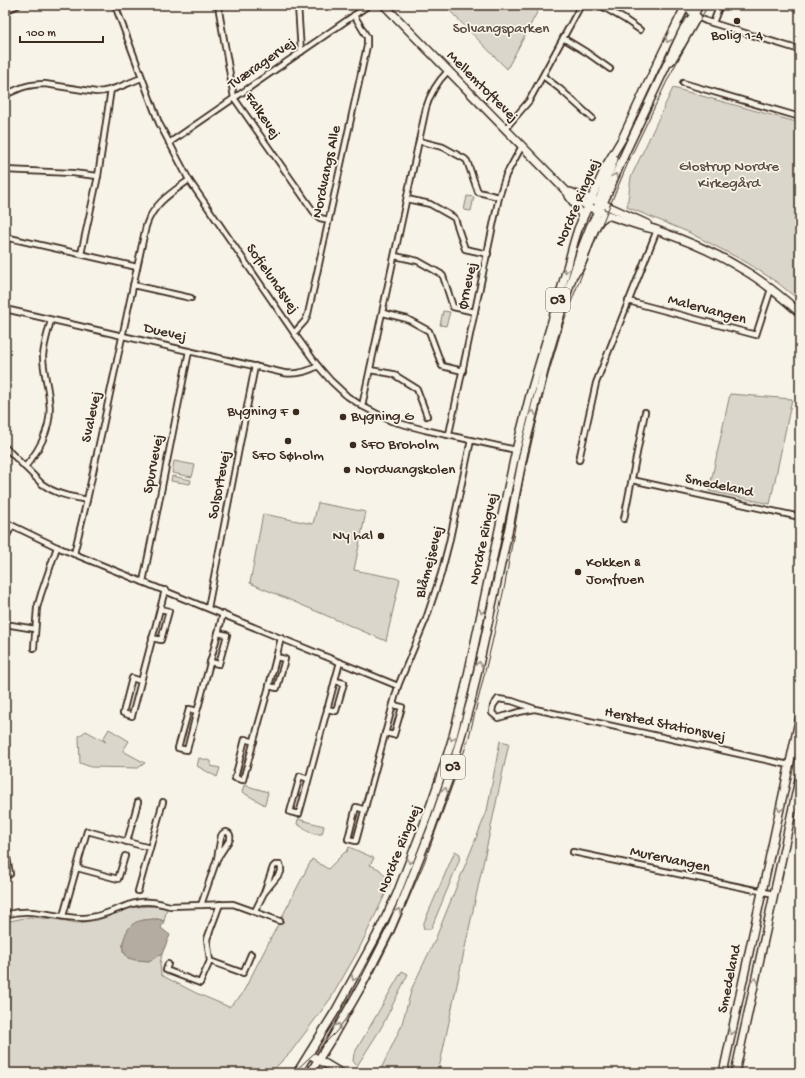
<svg xmlns="http://www.w3.org/2000/svg" width="805" height="1078" font-family="'Gochi Hand',sans-serif">
<rect width="100%" height="100%" fill="#f7f3e8"/>
<filter id="ink" filterUnits="userSpaceOnUse"><feTurbulence type="fractalNoise" baseFrequency=".025" numOctaves="2"/><feDisplacementMap in="SourceGraphic" scale="8" xChannelSelector="R" yChannelSelector="G"/><feConvolveMatrix kernelMatrix="1 2 1 2 8 2 1 2 1" color-interpolation-filters="sRGB"/></filter>
<g filter="url(#ink)">
<g fill="#dbd6cb" stroke="#8b8074">
<polygon points="444,5 541,5 507,69"/>
<polygon points="673,88 800,123 800,301 778,283 746,262 688,232 627,207 631,177"/>
<polygon points="467,196 474,197 471,211 464,210"/>
<polygon points="443,311 450,312 446,326 440,325"/>
<polygon points="730,394 792,399 770,504 709,491"/>
<polygon points="174,461 195,465 192,477 172,473"/>
<polygon points="172,476 191,480 190,484 171,481"/>
<polygon points="318,503 366,512 354,570 400,579 386,641 250,583 263,514 313,524"/>
<polygon points="109,729 129,741 123,751 145,763 138,768 91,767 80,763 79,736 86,731 106,742 103,739"/>
<polygon points="500,741 509,743 438,1073 379,1073 401,1027 412,988 435,940 487,811"/>
<polygon points="199,758 211,761 211,766 220,768 217,777 197,766"/>
<polygon points="244,785 268,792 265,805 242,792"/>
<polygon points="298,819 324,826 322,834 314,834 297,824"/>
<polygon points="349,847 374,858 370,865 379,869 391,882 358,951 331,998 290,1053 270,1073 5,1073 5,922 29,917 54,919 77,923 98,920 134,907 155,906 167,908 164,921 158,919 143,920 123,941 123,951 128,958 149,961 162,954 160,964 161,975 196,993 229,1007 241,996 312,859 328,869 345,852 347,852"/>
<polygon points="455,851 460,854 459,861 431,929 424,929 423,925"/>
<polygon points="402,971 408,974 381,1028 357,1066 353,1061 354,1054"/>
</g>
<path fill="#b4aca0" stroke="#84786c" d="M152 919H158L164 921 161 928 170 935 162 954 149 961 135 960 128 958C126 955 124 952 123 950 122 941 126 929 133 924 138 920 146 920 152 919Z"/>
<g fill="none" stroke-linecap="round" stroke-linejoin="round">
<defs>
<g id="street">
<polyline points="115,5 159,123 189,180 294,333 318,366 331,381 347,396 362,406 391,421 425,430 516,450"/>
<polyline points="218,5 234,98 316,215 320,218 329,220"/>
<polyline points="298,5 301,52"/>
<polyline points="600,5 624,19 640,30"/>
<polyline points="5,11 18,5"/>
<polyline points="695,16 706,21 800,50"/>
<polyline points="713,23 720,5"/>
<polyline points="563,38 586,52 610,69"/>
<polyline points="543,76 560,89 592,118"/>
<polyline points="683,83 800,117"/>
<path d="M5 95C20 88 28 84 45 84L96 92C112 92 127 83 142 78"/>
<polyline points="505,129 529,101 581,5"/>
<polyline points="419,141 443,147 465,159 467,161 478,192 499,197"/>
<polyline points="169,143 369,5"/>
<polyline points="5,170 72,173 98,176"/>
<polyline points="407,199 430,204 453,217 455,219 465,249 488,254"/>
<polyline points="5,237 137,267"/>
<polyline points="81,254 98,176 111,89"/>
<polyline points="395,256 418,261 441,274 443,276 453,307 475,312"/>
<polyline points="133,285 191,298"/>
<polyline points="628,301 756,335 771,289"/>
<path d="M5 309 284 373C297 375 307 372 318 366"/>
<polyline points="383,313 407,319 429,331 442,366 463,371"/>
<polyline points="294,333 305,321 308,314 367,46 367,37 354,15"/>
<polyline points="370,370 393,374 417,389 427,416"/>
<path d="M362 406 426 108C430 94 438 81 448 71"/>
<polyline points="449,434 499,197 506,175 522,146"/>
<path d="M5 447 42 484C57 495 69 496 87 500"/>
<polyline points="579,460 596,383 657,230"/>
<path d="M25 467C41 448 53 424 49 399 48 385 43 371 43 356 44 344 48 332 51 320"/>
<polyline points="632,480 800,517"/>
<polyline points="624,519 645,412"/>
<polyline points="5,522 57,547 398,686"/>
<polyline points="5,539 12,526"/>
<path d="M74 554 87 500 146 226C153 204 171 193 189 180"/>
<polyline points="143,582 189,351"/>
<polyline points="208,608 255,366"/>
<polyline points="5,624 35,629"/>
<polyline points="152,638 161,640 169,611 160,609"/>
<polyline points="34,648 37,608 41,594 57,547"/>
<polyline points="210,662 219,664 227,635 218,633"/>
<polyline points="141,681 132,678 123,713 132,716 165,590"/>
<polyline points="269,686 277,688 285,659 276,657"/>
<polyline points="327,709 336,711 344,683 335,681"/>
<polyline points="535,709 519,712 498,718 492,713 493,706 498,699 512,701 535,709 789,765"/>
<path d="M197 711 189 709 178 748 187 750 197 711 198 708 218 633C220 627 221 620 223 614"/>
<polyline points="385,733 394,735 402,707 393,705"/>
<polyline points="254,742 245,739 235,778 243,780 268,690 281,638"/>
<path d="M308 779 300 776 290 812 299 814C313 764 326 713 340 662"/>
<polyline points="365,810 356,807 348,839 356,841 398,686 426,619 441,574 449,543 471,440"/>
<polyline points="127,842 138,802"/>
<polyline points="5,847 10,874 5,875"/>
<polyline points="573,852 774,894"/>
<polyline points="77,868 118,879 125,856"/>
<polyline points="138,891 163,802"/>
<path d="M201 905 217 859 230 839C232 832 224 829 221 836L217 859"/>
<polyline points="255,911 264,893 281,872 281,867 280,865 275,865 273,867 264,893"/>
<path d="M5 915C35 906 56 919 84 918 105 917 118 907 136 903 148 900 159 903 170 906L233 904 280 921"/>
<polyline points="63,916 87,831 150,848"/>
<polyline points="210,961 243,973 251,954"/>
<polyline points="168,964 166,970 200,983 210,961 207,939 220,904"/>
</g>
<g id="secondary">
<path d="M384 5 567 192C588 210 615 218 641 226 647 228 653 228 659 231 688 241 716 253 742 269 763 281 782 297 800 313"/>
<polyline points="692,5 690,9 694,15"/>
<polyline points="671,61 681,45 697,17"/>
<polyline points="570,192 575,194 592,199 647,224"/>
<polyline points="569,196 581,213 582,220"/>
<path d="M574 274C586 265 589 234 599 222 601 219 603 218 606 216H611"/>
<polyline points="309,1054 341,1073"/>
<polyline points="723,1073 800,716"/>
<polyline points="735,1073 800,775"/>
</g>
<g id="primary">
<polyline points="599,208 598,204 600,198 614,159"/>
<polyline points="297,1073 336,1010 376,937 396,896 424,824 439,781 452,740 465,689 516,450 530,395 558,301 574,242 578,229 607,164 622,139 657,64 686,5"/>
<polyline points="310,1073 332,1038 362,985 390,930 404,897 431,829 451,772 472,697 510,523 524,451 546,363 560,316 581,250 590,227 607,195 626,151 684,28 694,15 699,5"/>
</g>
</defs>
<use href="#street" stroke="#3b2a1e" stroke-width="8"/>
<use href="#secondary" stroke="#3b2a1e" stroke-width="10"/>
<use href="#primary" stroke="#3b2a1e" stroke-width="10"/>
<use href="#street" stroke="#f7f3e8" stroke-width="4.5"/>
<use href="#secondary" stroke="#f7f3e8" stroke-width="7"/>
<use href="#primary" stroke="#f7f3e8" stroke-width="7"/>
<polyline stroke="#3b2a1e" stroke-width="1" points="293,1073 324,1044 336,1032 355,1006 374,973 393,935 424,863 461,761 469,737 492,643 505,584 524,474 533,436 548,375 564,321 575,292 601,226 631,156 669,77 708,5"/>
</g>
<defs><path id="oneway-chevron" d="M-2-3.5L2.5 0L-2 3.5" fill="none" stroke-width="1.6" stroke-linecap="round" stroke-linejoin="round"/></defs>
<g stroke="#998e83">
<use href="#oneway-chevron" transform="translate(668 40) rotate(116)"/>
<use href="#oneway-chevron" transform="translate(615 176) rotate(-66)"/>
<use href="#oneway-chevron" transform="translate(566 270) rotate(105)"/>
<use href="#oneway-chevron" transform="translate(533 413) rotate(-77)"/>
<use href="#oneway-chevron" transform="translate(482 611) rotate(102)"/>
<use href="#oneway-chevron" transform="translate(479 664) rotate(-78)"/>
<use href="#oneway-chevron" transform="translate(452 738) rotate(105)"/>
<use href="#oneway-chevron" transform="translate(445 790) rotate(-71)"/>
<use href="#oneway-chevron" transform="translate(780 809) rotate(102)"/>
<use href="#oneway-chevron" transform="translate(410 861) rotate(112)"/>
<use href="#oneway-chevron" transform="translate(398 911) rotate(-67)"/>
<use href="#oneway-chevron" transform="translate(354 978) rotate(118)"/>
<use href="#oneway-chevron" transform="translate(755 980) rotate(-78)"/>
<use href="#oneway-chevron" transform="translate(338 1026) rotate(-61)"/>
<use href="#oneway-chevron" transform="translate(732 1032) rotate(102)"/>
</g>
</g>
<g fill="#3b2a1e" stroke="#f7f3e8" stroke-width="1.5">
<circle cx="737" cy="21" r="4"/>
<circle cx="296" cy="412" r="4"/>
<circle cx="343" cy="417" r="4"/>
<circle cx="288" cy="441" r="4"/>
<circle cx="353" cy="445" r="4"/>
<circle cx="347" cy="470" r="4"/>
<circle cx="381" cy="536" r="4"/>
<circle cx="578" cy="572" r="4"/>
</g>
<g text-anchor="middle" dominant-baseline="central" stroke-width="3.5" stroke-linejoin="round" paint-order="stroke">
<g fill="#f7f3e8" stroke="#73665b" stroke-width="1">
<rect x="546" y="288" width="24" height="24" rx="3"/>
<rect x="441" y="755" width="24" height="24" rx="3"/>
</g>
<g font-size="14" font-weight="bold" fill="#3b2a1e">
<text x="558" y="300">O3</text>
<text x="453" y="767">O3</text>
</g>
<g font-size="15" fill="#5b4c41" stroke="#f7f3e8">
<text x="501" y="29">Solvangsparken</text>
<text x="729" y="167">Glostrup Nordre<tspan x="729" dy="17">Kirkegård</tspan></text>
</g>
<g font-size="15" fill="#3b2a1e" stroke="#f7f3e8" text-anchor="start">
<text x="737" y="36" text-anchor="middle">Bolig 1-4</text>
<text x="288" y="412" text-anchor="end">Bygning F</text>
<text x="351" y="417">Bygning G</text>
<text x="361" y="445">SFO Broholm</text>
<text x="288" y="456" text-anchor="middle">SFO Søholm</text>
<text x="355" y="470">Nordvangskolen</text>
<text x="373" y="536" text-anchor="end">Ny hal</text>
<text x="586" y="563">Kokken &amp;<tspan x="586" dy="17">Jomfruen</tspan></text>
</g>
<g font-size="15" fill="#3b2a1e" stroke="#f7f3e8">
<text transform="translate(262 64) rotate(-35)">Tværagervej</text>
<text transform="translate(482 87) rotate(45)">Mellemtoftevej</text>
<text transform="translate(262 116) rotate(56)">Falkevej</text>
<text transform="translate(327 172) rotate(-78)">Nordvangs Alle</text>
<text transform="translate(578 203) rotate(-67)">Nordre Ringvej</text>
<text transform="translate(272 279) rotate(55)">Sofielundsvej</text>
<text transform="translate(468 286) rotate(-78)">Ørnevej</text>
<text transform="translate(707 310) rotate(15)">Malervangen</text>
<text transform="translate(165 333) rotate(13)">Duevej</text>
<text transform="translate(92 417) rotate(-78)">Svalevej</text>
<text transform="translate(154 464) rotate(-79)">Spurvevej</text>
<text transform="translate(220 485) rotate(-79)">Solsortevej</text>
<text transform="translate(719 486) rotate(12)">Smedeland</text>
<text transform="translate(484 539) rotate(-78)">Nordre Ringvej</text>
<text transform="translate(430 562) rotate(-75)">Blåmejsevej</text>
<text transform="translate(665 725) rotate(12)">Hersted Stationsvej</text>
<text transform="translate(400 849) rotate(-68)">Nordre Ringvej</text>
<text transform="translate(670 860) rotate(12)">Murervangen</text>
<text transform="translate(730 979) rotate(-78)">Smedeland</text>
</g>
</g>
<rect width="805" height="1078" fill="none" stroke="#f7f3e8" stroke-width="20"/>
<rect x="10" y="10" width="785" height="1058" fill="none" stroke="#3b2a1e" stroke-width="1.5" filter="url(#ink)"/>
<path d="M20 36v6h83v-6" fill="none" stroke="#3b2a1e" stroke-width="2"/>
<text x="26" y="36" font-size="12" fill="#3b2a1e" stroke="#f7f3e8" stroke-width="3" paint-order="stroke">100 m</text>
</svg>
